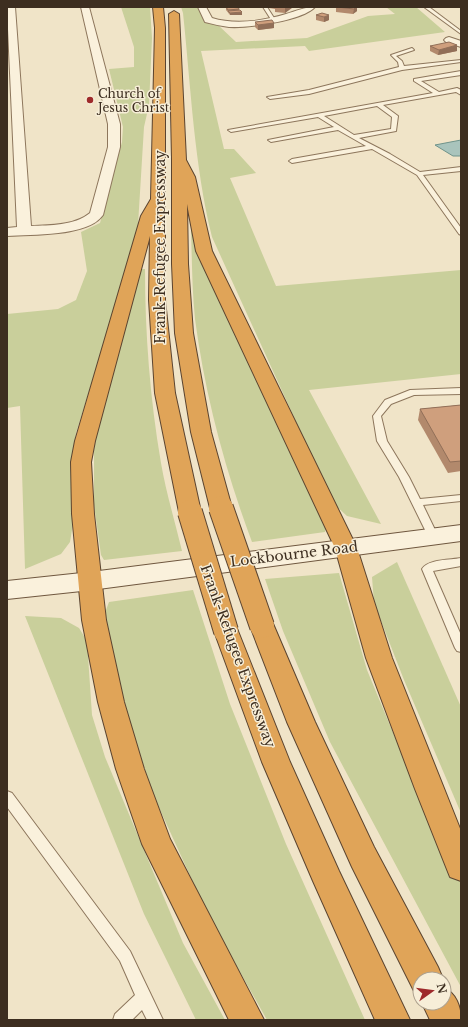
<svg xmlns="http://www.w3.org/2000/svg" width="468" height="1027" font-family="'Libre Baskerville',serif">
<rect width="100%" height="100%" fill="#f0e4c8"/>
<g fill="#c9cf9b">
<polygon points="121,7 150,7 152,38 149,105 144,127 138,225 98,362 76,433 71,468 74,518 70,542 61,554 25,569 20,406 7,408 7,314 58,309 76,300 87,271 81,232 100,223 122,142 123,127 109,69 134,67 134,47"/>
<path d="M181 7H199L236 42 307 38 368 16 395 14 386 7H416L445 32 309 51 305 46 201 51 224 149H234L256 173 230 178 276 286 461 270V374L309 390 381 524 347 516 333 503 212 237C194 164 191 88 183 13Z"/>
<path d="M194 229 327 523 325 532 252 542C225 470 205 395 195 319 192 290 192 260 191 231Z"/>
<path d="M140 269H145C145 334 150 398 161 463 166 492 175 522 182 551L104 560 101 555 94 505V450L101 411Z"/>
<polygon points="397,562 461,707 461,813 404,680 374,603 372,577"/>
<polygon points="339,573 367,670 411,776 461,884 461,987 330,742 283,631 265,579"/>
<polygon points="193,590 230,704 286,844 365,1020 267,1020 208,915 156,801 130,728 110,641 103,618 109,602"/>
<polygon points="25,616 61,618 79,628 87,641 92,715 105,757 183,943 225,1020 196,1020 144,914"/>
</g>
<polygon fill="#a9c4bc" stroke="#6f938a" points="461,140 461,156 453,156 435,145"/>
<g fill="none" stroke-linecap="round" stroke-linejoin="round">
<defs>
<g id="lane">
<polygon points="263,7 267,7 276,21 272,21"/>
<polygon points="424,7 429,7 461,31 461,34"/>
<polygon points="412,48 414,50 396,56 402,61 404,66 461,60 461,62 402,70 309,94 270,99 267,97 309,90 399,67 398,62 391,55"/>
<path d="M461 71V75L421 81 439 92 457 88 461 90V95L456 92 383 105 398 116 396 131 359 138 390 154 420 172 461 167V171L423 175 461 228V235L459 234 417 175 372 149 292 163 289 161 292 159 366 146 338 130 271 142 268 140 334 127 318 117 231 132 228 130 433 93 414 81V79ZM377 106 392 117 391 129 354 135 324 116Z"/>
<polygon points="461,388 461,394 414,395 391,404 381,416 387,441 409,477 420,499 461,495 461,501 423,505 438,536 437,538 429,538 428,536 399,477 377,441 373,416 385,400 410,390"/>
<path d="M461 558V566L433 571 461 635V652L457 651 455 648 422 569C428 559 450 560 461 558Z"/>
<polygon points="7,791 12,793 130,951 163,1020 147,1020 142,1010 132,1020 113,1020 115,1014 135,995 120,961 7,807"/>
</g>
<g id="street">
<path d="M7 7H15L31 226C50 225 74 226 90 213L108 147V124L81 7H89L120 124V147L103 215C88 237 31 234 7 236V228L17 227Z"/>
<path d="M198 7H206L212 18C235 25 263 21 286 14 296 11 304 7 315 7 302 21 248 28 229 27 221 26 213 24 205 22Z"/>
<polygon points="449,37 461,41 461,47 446,42 444,40 446,38"/>
</g>
<polygon id="secondary" points="461,525 461,541 91,590 7,599 7,581 91,572"/>
<g id="highway">
<polygon points="153,7 163,7 165,28 165,300 175,393 201,512 198,517 190,519 182,517 179,512 155,393 149,300 150,236 95,441 91,462 94,514 106,620 124,702 144,769 170,839 264,1020 229,1020 142,844 116,769 98,702 82,620 72,514 71,462 75,441 141,216 151,199 155,28"/>
<polygon points="174,11 179,14 186,160 195,177 212,251 357,548 392,658 461,831 461,881 450,877 446,867 415,789 366,658 335,548 196,251 187,204 188,264 193,333 211,432 232,508 229,513 221,515 213,513 210,508 191,432 175,333 172,264 172,160 169,14"/>
<polygon points="262,617 271,619 274,626 315,722 374,847 438,967 443,979 420,979 420,993 414,991 352,867 287,722 250,626 253,619"/>
<polygon points="226,622 235,624 238,631 290,762 339,871 410,1020 375,1020 313,881 262,762 214,631 217,624"/>
<path d="M444 988C456 993 461 1007 461 1020H430L422 1003H444Z"/>
</g>
</defs>
<use href="#lane" stroke="#8d765c" stroke-width="2"/>
<use href="#street" stroke="#8d765c" stroke-width="2"/>
<use href="#secondary" stroke="#6f573f" stroke-width="2"/>
<use href="#highway" stroke="#5b4430" stroke-width="2"/>
<use href="#lane" fill="#faf1dc" fill-rule="evenodd"/>
<use href="#street" fill="#faf1dc" fill-rule="evenodd"/>
<use href="#secondary" fill="#faf1dc" fill-rule="evenodd"/>
<use href="#highway" fill="#e0a458" fill-rule="evenodd"/>
<defs>
<g id="highway-bridge">
<polyline points="221,508 262,626"/>
<polyline points="190,512 226,631"/>
</g>
</defs>
<use href="#highway-bridge" stroke="#5b4430" stroke-width="26" stroke-linecap="butt"/>
<use href="#highway-bridge" stroke="#e0a458" stroke-width="24"/>
</g>
<g fill="#b2896c">
<polygon points="226,7 239,9 242,15 230,15 226,10"/>
<polygon points="269,7 292,7 285,13 275,12 275,9 269,8"/>
<polygon points="336,7 357,7 357,11 353,14 336,12"/>
<polygon points="322,13 329,20 324,22 316,20 316,15"/>
<polygon points="255,22 274,23 274,28 258,30 255,27"/>
<polygon points="457,45 457,51 438,55 430,51 430,46"/>
<polygon points="461,405 461,471 448,473 418,420 420,409"/>
</g>
<g fill="#916f58">
<polygon points="286,7 292,7 292,8 285,13 285,8"/>
<polygon points="356,7 357,7 357,11 353,14 354,9"/>
<polygon points="242,12 242,15 230,15 230,13"/>
<polygon points="329,15 329,20 324,22 324,17"/>
<polygon points="274,23 274,28 258,30 258,25"/>
<polygon points="457,45 457,51 438,55 439,50"/>
</g>
<g fill="#cf9f7d" stroke="#916f58">
<polygon points="226,7 238,7 239,9 228,10"/>
<polygon points="337,7 356,7 354,9"/>
<polygon points="240,10 242,12 230,13 228,11"/>
<polygon points="322,13 329,15 324,17 316,15"/>
<polygon points="272,20 274,23 258,25 255,22"/>
<polygon points="449,42 457,45 439,50 430,46"/>
<polygon points="461,405 461,461 450,462 420,409"/>
</g>
<circle fill="#9e2a2b" stroke="#f7eed8" stroke-width="1.5" cx="90" cy="100" r="4"/>
<g text-anchor="middle" dominant-baseline="central" stroke-width="3" stroke-linejoin="round" paint-order="stroke">
<g font-size="12" fill="#3d2e20" stroke="#f7eed8" text-anchor="start">
<text x="98" y="93">Church of<tspan x="98" dy="14">Jesus Christ</tspan></text>
</g>
<g font-size="14" fill="#3d2e20" stroke="#f7eed8">
<text transform="translate(160 247) rotate(-90)">Frank-Refugee Expressway</text>
<text transform="translate(294 554) rotate(-7)">Lockbourne Road</text>
<text transform="translate(238 656) rotate(70)">Frank-Refugee Expressway</text>
</g>
</g>
<rect width="468" height="1027" fill="none" stroke="#3d2e20" stroke-width="16"/>
<g transform="translate(432 991) rotate(76)"><circle r="19" fill="#f7eed8" stroke="#ada18e"/>
<path d="M0-3L7 15L0 10L-7 15Z" fill="#9e2a2b"/>
<text y="-6" font-size="11" font-weight="bold" text-anchor="middle" fill="#3d2e20">N</text>
</g>
</svg>
